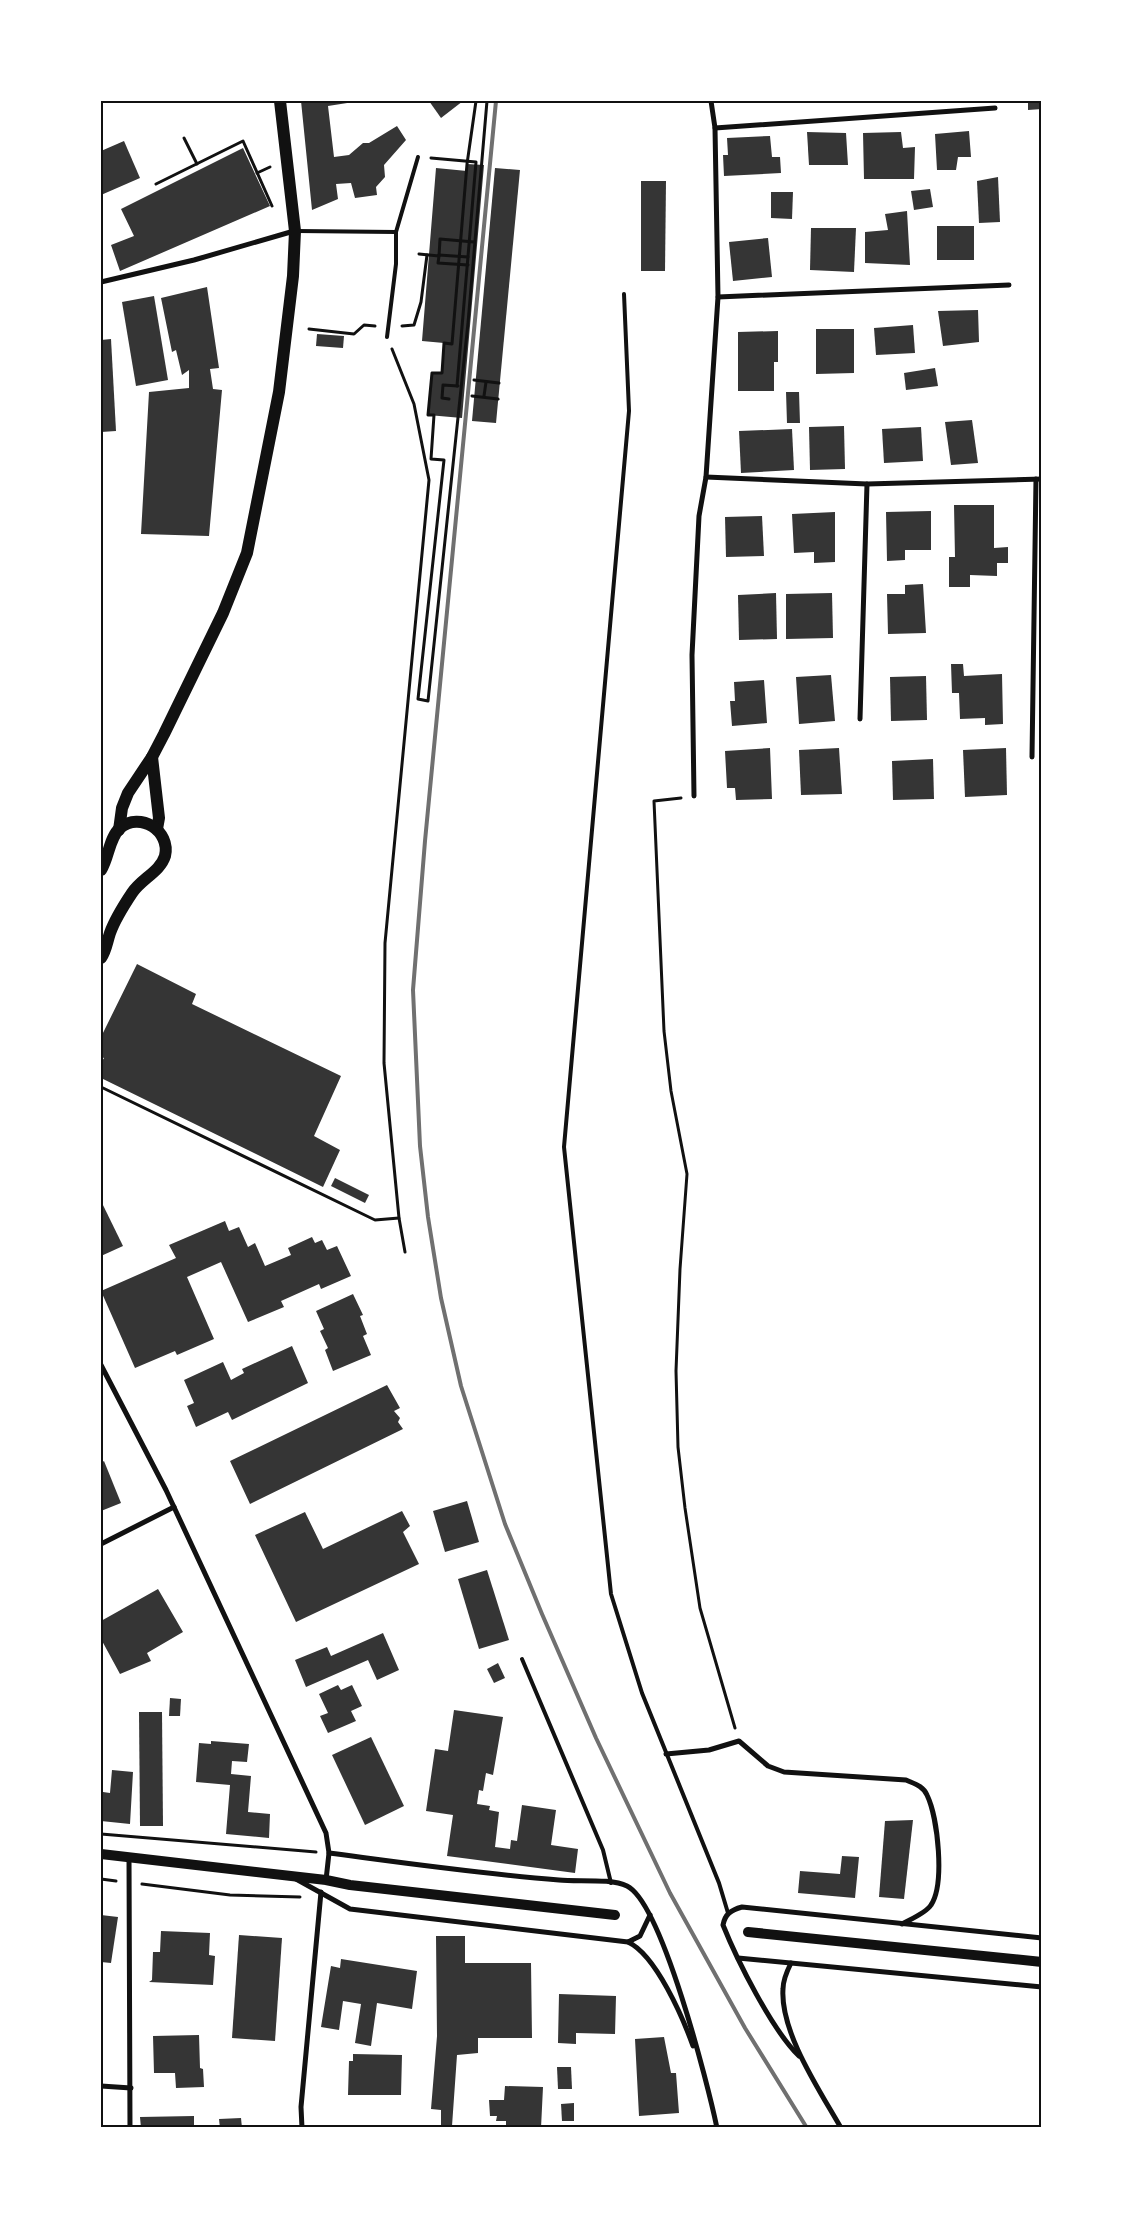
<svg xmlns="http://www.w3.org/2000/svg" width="1143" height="2229" font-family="Montserrat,sans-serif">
<rect width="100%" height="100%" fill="#fff"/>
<g fill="#353535">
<polygon points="301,101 360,101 328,106 334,157 349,155 363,143 369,143 397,126 406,140 384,165 385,177 376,187 377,195 355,198 351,183 336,184 338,199 312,210"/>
<polygon points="429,101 463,101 441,118"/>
<polygon points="1028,101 1042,101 1042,109 1028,110"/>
<polygon points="969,131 971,157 958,157 956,170 937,170 935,134"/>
<polygon points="807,132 846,133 848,165 809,165"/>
<polygon points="901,132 903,148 915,147 914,179 864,179 863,133"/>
<polygon points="770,136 772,157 780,157 781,173 724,176 723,155 728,155 727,138"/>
<polygon points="124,141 140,178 101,195 101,151"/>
<polygon points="243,148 270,206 120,271 111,245 134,236 121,209"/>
<polygon points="467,164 484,165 462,418 428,415 432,373 442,373 444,343 422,341 436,168 467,171"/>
<polygon points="495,168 520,170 496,423 472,421"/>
<polygon points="998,177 1000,222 979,223 977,181"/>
<polygon points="641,181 666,181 665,271 641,271"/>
<polygon points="930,189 933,207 914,210 911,191"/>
<polygon points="771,192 793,192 792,219 771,218"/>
<polygon points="907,211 910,265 865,263 865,232 888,230 885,214"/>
<rect x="937" y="226" width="37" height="34"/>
<polygon points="811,228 856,228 854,272 810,270"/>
<polygon points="768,238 772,277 733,281 729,242"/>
<polygon points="207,287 219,368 210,369 213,389 222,390 209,536 141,534 149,392 189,388 189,370 182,375 176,350 172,352 161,298"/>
<polygon points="154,296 168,380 136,386 122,302"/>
<polygon points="978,310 979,342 943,346 938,311"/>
<polygon points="913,325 915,353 876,355 874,328"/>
<polygon points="816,329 854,329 854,373 816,374"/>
<polygon points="778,331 778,362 774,362 774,391 738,391 738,332"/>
<polygon points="317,334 344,336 343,348 316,346"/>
<polygon points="111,339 116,431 101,432 101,340"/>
<polygon points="935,368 938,386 906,390 904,373"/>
<polygon points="786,392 799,392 800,423 787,423"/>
<polygon points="972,420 978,463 951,465 945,422"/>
<polygon points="844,426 845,469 810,470 809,427"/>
<polygon points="921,427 923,461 884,463 882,429"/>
<polygon points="792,429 794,470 741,473 739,431"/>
<polygon points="954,505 994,505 994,548 1008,547 1008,563 997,563 997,576 970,575 970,587 949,587 949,557 955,557"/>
<polygon points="931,511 931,550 905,550 905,560 887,561 886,512"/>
<polygon points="835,512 835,562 814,563 814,552 794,553 792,514"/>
<polygon points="762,516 764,556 726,557 725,517"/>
<polygon points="923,584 926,633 888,634 887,594 905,594 905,585"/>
<polygon points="776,593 777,639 739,640 738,595"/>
<polygon points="832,593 833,638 786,639 786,594"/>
<polygon points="951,664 963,664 964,676 1002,674 1003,724 985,725 985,718 960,719 959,693 952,693"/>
<polygon points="831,675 835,721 799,724 796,677"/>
<polygon points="926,676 927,720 891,721 890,677"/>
<polygon points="764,680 767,723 732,726 730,701 735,701 734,682"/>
<polygon points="770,748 772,799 736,800 735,788 727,788 725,751"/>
<polygon points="839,748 842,794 801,795 799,750"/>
<polygon points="1006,748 1007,795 965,797 963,750"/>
<polygon points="933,759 934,799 893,800 892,761"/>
<polygon points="137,964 196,994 192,1004 341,1076 314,1136 340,1150 323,1187 101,1078 101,1063 104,1058 101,1057 101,1037"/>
<polygon points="335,1178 369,1195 365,1203 331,1186"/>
<polygon points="101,1201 123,1246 101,1256"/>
<polygon points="225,1221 229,1231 239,1227 248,1247 255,1243 265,1266 291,1255 288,1248 312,1237 315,1243 322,1240 327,1250 337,1246 351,1276 321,1289 319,1284 281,1301 284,1307 248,1322 221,1262 187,1277 214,1339 177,1355 175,1351 135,1368 101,1291 176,1258 169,1245"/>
<polygon points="353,1294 363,1315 360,1316 367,1334 363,1336 371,1355 333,1371 325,1350 328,1348 320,1331 324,1329 316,1311"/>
<polygon points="292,1346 308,1383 232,1420 228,1412 196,1427 187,1406 194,1403 184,1380 223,1362 231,1380 244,1373 242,1369"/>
<polygon points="387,1385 400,1408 394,1411 400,1418 398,1422 403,1429 250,1504 230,1461"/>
<polygon points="104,1461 121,1503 101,1511 101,1463"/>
<polygon points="467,1501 479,1542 445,1552 433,1511"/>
<polygon points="402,1511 410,1526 403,1532 419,1564 296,1622 255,1535 305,1512 323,1549"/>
<polygon points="487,1570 509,1640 479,1649 458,1579"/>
<polygon points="158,1589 183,1632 147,1653 151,1661 120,1674 101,1639 101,1621"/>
<polygon points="383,1633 399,1670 377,1680 368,1660 306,1687 295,1660 327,1647 331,1656"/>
<polygon points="498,1663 505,1678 494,1683 487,1669"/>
<polygon points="338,1685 341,1690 352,1685 362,1706 351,1711 356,1721 328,1733 320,1716 328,1713 319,1694"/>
<polygon points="170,1698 181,1699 180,1716 169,1716"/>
<polygon points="454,1710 503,1717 493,1775 486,1773 483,1791 479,1790 477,1804 490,1806 489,1810 499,1812 495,1847 510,1849 511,1840 517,1841 522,1805 556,1810 551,1845 578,1849 575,1873 447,1856 453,1815 426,1811 435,1749 448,1751"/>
<polygon points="139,1712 162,1712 163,1826 140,1826"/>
<polygon points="371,1737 404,1806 365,1825 332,1755"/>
<polygon points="211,1741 249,1744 247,1762 232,1761 231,1774 251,1776 248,1812 270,1814 269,1838 226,1834 230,1785 196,1782 199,1743 211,1744"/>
<polygon points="112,1770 133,1772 130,1824 101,1821 103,1792 110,1793"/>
<polygon points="913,1820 904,1899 879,1897 885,1821"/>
<polygon points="842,1856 859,1857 855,1898 798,1893 800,1871 840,1874"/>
<polygon points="101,1915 118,1917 111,1963 101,1962"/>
<polygon points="161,1931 210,1933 209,1955 215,1956 213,1985 149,1982 152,1980 153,1952 160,1952"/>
<polygon points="239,1935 282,1938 275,2041 232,2038"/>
<polygon points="436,1936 465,1936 465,1963 531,1963 532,2038 478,2038 478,2053 457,2055 452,2126 441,2126 441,2110 431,2109 437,2036"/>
<polygon points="341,1959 417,1971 412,2009 377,2003 371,2046 355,2043 361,2004 343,2001 339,2030 321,2027 331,1966 340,1968"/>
<polygon points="559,1994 616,1996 615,2034 576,2033 576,2044 558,2043"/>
<polygon points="199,2035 200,2068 203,2069 204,2087 176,2088 175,2073 154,2073 153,2036"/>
<polygon points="664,2037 671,2073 676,2073 679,2113 639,2116 635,2039"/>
<polygon points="353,2054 402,2055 401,2095 348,2095 349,2061 353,2061"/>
<polygon points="557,2067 571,2067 572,2089 558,2089"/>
<polygon points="505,2086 543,2087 541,2128 506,2128 506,2121 496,2121 497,2116 490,2116 489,2100 504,2100"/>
<polygon points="574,2103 574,2121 562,2121 561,2104"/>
<polygon points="194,2116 194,2128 141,2128 140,2117"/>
<polygon points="241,2118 242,2128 220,2128 219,2119"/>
</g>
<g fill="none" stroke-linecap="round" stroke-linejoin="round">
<g stroke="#111" stroke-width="3">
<polyline points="476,101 467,164 452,344 444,343 442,373 432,373 428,415 434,415 431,459 444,460 418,699 428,701 468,323 487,101"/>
<polyline points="184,138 197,164"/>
<polyline points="431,158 476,162 457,386"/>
<polyline points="257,173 270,167"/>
<polyline points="156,184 243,141 272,206"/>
<polyline points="419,254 439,256 440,239 474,242"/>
<polyline points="439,255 468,257"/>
<polyline points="439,256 438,263 468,265"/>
<polyline points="402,326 414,325 421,302 427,255"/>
<polyline points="309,329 354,334 364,325 375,326"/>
<polyline points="392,349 414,404 429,480 385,943 384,1063 399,1218 405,1252"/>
<polyline points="474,380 499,383"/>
<polyline points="472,396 498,399"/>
<polyline points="484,396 486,382"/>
<polyline points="449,399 442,398 443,385 458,386"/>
<polyline points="681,798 654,801 664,1031 671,1091 687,1174 680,1269 676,1371 678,1447 685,1508 700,1608 735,1728"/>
<polyline points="101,1087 375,1220 399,1218"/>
<polyline points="101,1834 316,1852"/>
<polyline points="101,1879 116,1881"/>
<polyline points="142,1884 230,1895 300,1897"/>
</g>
<g stroke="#111" stroke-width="4">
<polyline points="297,231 396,232 396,264 387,337"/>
<polyline points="396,232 418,157"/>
<polyline points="624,294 629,411 564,1147 611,1594 642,1693 719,1883 728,1913"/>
<polyline points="522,1659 603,1850 611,1883"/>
</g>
<g stroke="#111" stroke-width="5">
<polyline points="715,128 995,108"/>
<polyline points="101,282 194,260 294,231"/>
<polyline points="718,297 1009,285"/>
<polyline points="706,477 867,484 1042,479"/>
<polyline points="860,719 867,484"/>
<polyline points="1032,757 1036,479"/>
<polyline points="694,796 692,655 699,516 706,477 718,297 715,128 711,101"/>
<polyline points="101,1365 166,1490 326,1833 329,1853 326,1880"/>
<polyline points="101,1544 174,1507"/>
<path d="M666 1754 709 1750 739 1741 768 1766 784 1772 906 1780C915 1784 923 1786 927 1795 938 1818 945 1884 931 1905 926 1913 911 1919 902 1924"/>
<path d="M329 1853C405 1863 482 1874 559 1880 577 1882 611 1878 627 1886 662 1903 708 2085 717 2128"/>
<polyline points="129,1857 130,2128"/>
<path d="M296 1879 350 1909 628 1942C656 1955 683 2018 693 2046"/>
<polyline points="628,1942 640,1936 650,1915"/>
<polyline points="738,1958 1042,1987"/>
<path d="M791 1963C787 1971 783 1981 783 1989 780 2032 820 2091 841 2128"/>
<path d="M799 2056C772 2030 737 1960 723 1925 725 1914 731 1910 742 1907L1042 1938"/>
<polyline points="101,2086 131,2088"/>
<polyline points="302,2128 301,2107 321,1892"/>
</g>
<g stroke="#111" stroke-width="10">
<polyline points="101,1854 326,1880 350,1885 615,1915"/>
<polyline points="748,1932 1042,1962"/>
</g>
<g stroke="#111" stroke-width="12">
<polyline points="152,757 159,818 157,829"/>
<polyline points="119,830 122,808 128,793 152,757 164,734 223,613 247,553 279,392 293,276 295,231 280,101"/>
<path d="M101 870C109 857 109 838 120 828 140 811 171 831 165 856 160 872 141 879 132 893 124 905 115 919 110 933 107 942 106 951 101 958"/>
</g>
<polyline stroke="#707070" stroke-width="4" points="496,101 425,841 413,990 420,1146 428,1217 441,1298 461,1386 505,1524 542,1614 596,1738 670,1893 745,2028 807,2128"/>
</g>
<rect width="1143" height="2229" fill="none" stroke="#ffffff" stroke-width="205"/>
<rect x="102" y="102" width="938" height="2024" fill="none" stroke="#111" stroke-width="2"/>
</svg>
